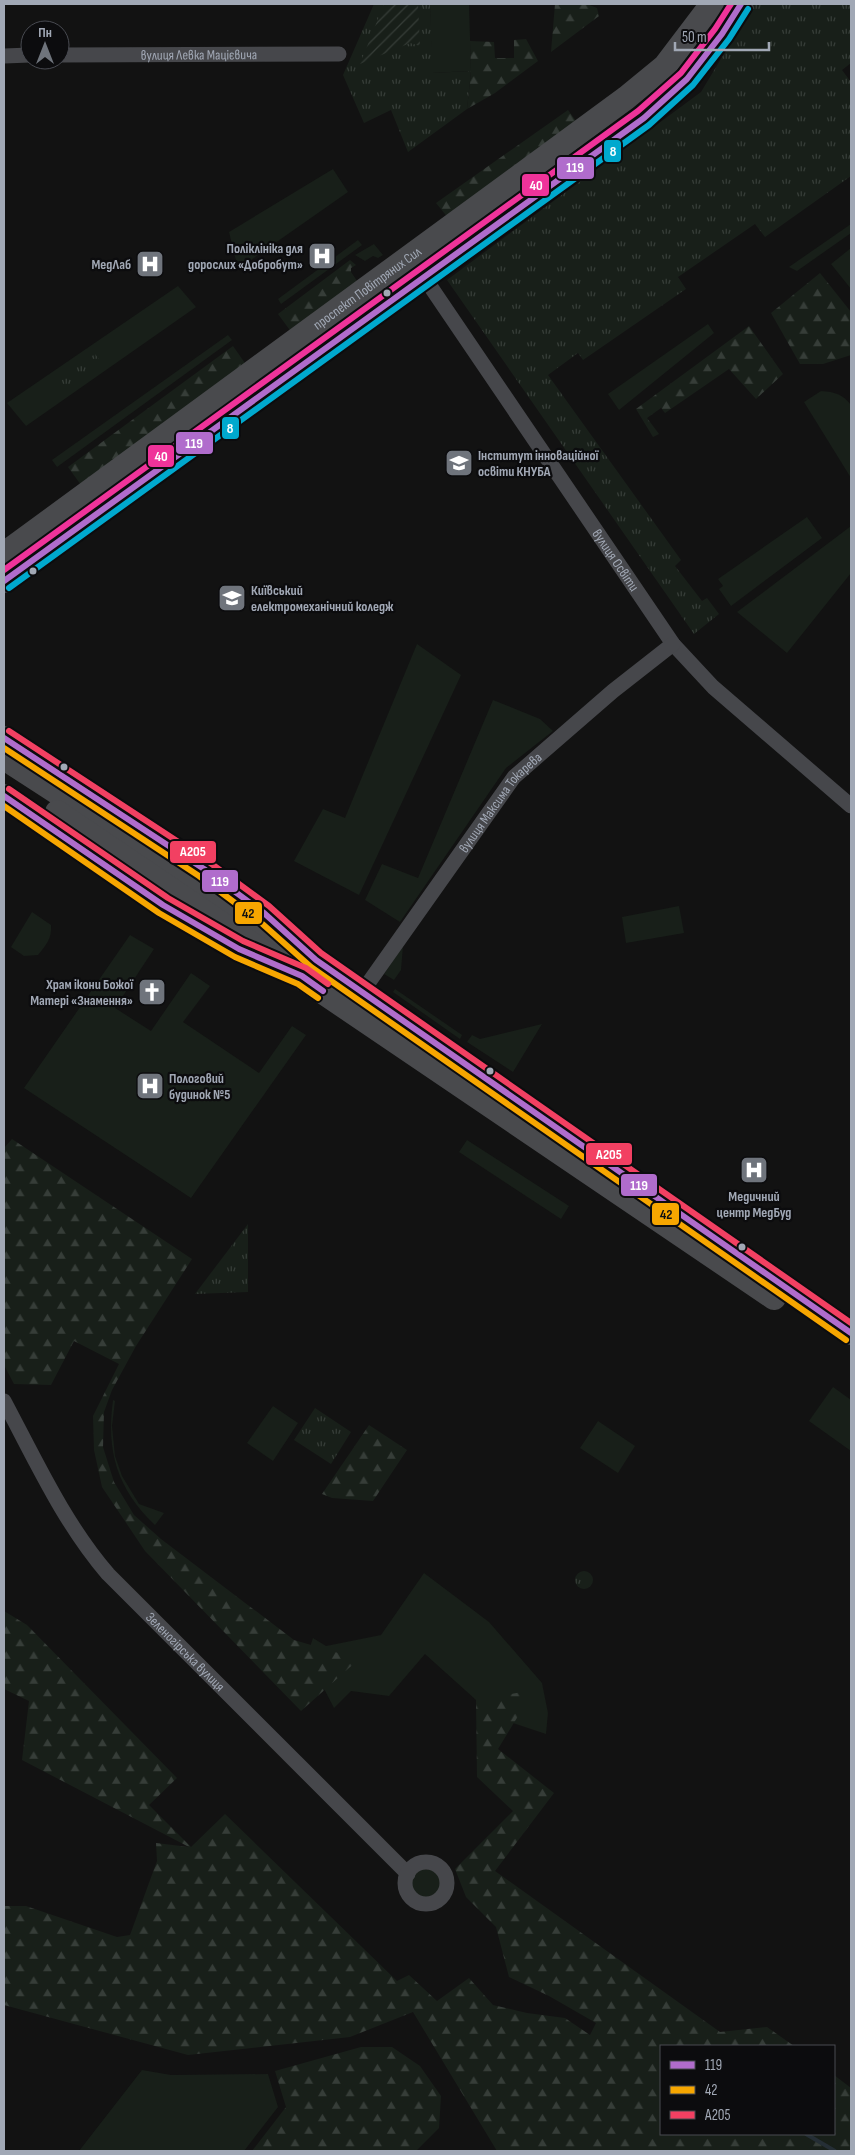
<svg xmlns="http://www.w3.org/2000/svg" width="855" height="2155" font-family="'Sofia Sans Condensed',sans-serif">
<defs>
<pattern id="forest-firs" width="22" height="20" patternUnits="userSpaceOnUse" patternTransform="scale(1.25)"><rect width="22" height="20" fill="#181f19"/><path d="M5 1l3.5 6h-7zM16 11l3.5 6h-7z" fill="#363d38"/></pattern>
<pattern id="park-tufts" width="24" height="20" patternUnits="userSpaceOnUse" patternTransform="scale(1.25)"><rect width="24" height="20" fill="#181f19"/><path d="M3 7l-1-3M5 7V3M7 7l1-3M15 17l-1-3M17 17v-4M19 17l1-3" fill="none" stroke="#363d38"/></pattern>
<pattern id="garden-furrows" width="10" height="10" patternUnits="userSpaceOnUse" patternTransform="scale(1.25)"><rect width="10" height="10" fill="#181f19"/><path d="M-1 1l2-2M0 10L10 0M9 11l2-2" fill="none" stroke="#363d38"/></pattern>
</defs>
<rect width="100%" height="100%" fill="#121212"/>
<g fill="#181f19">
<polygon points="430,4 469,4 471,71 432,73"/>
<polygon points="333,169 348,192 238,269 229,232"/>
<polygon points="851,224 851,233 797,271 789,267"/>
<polygon points="358,240 362,245 281,304 278,299"/>
<polygon points="374,244 383,255 378,258 373,256 365,261 355,255"/>
<polygon points="851,248 851,289 831,264"/>
<polygon points="178,286 196,307 26,426 7,403"/>
<polygon points="708,324 714,333 619,410 608,394"/>
<polygon points="228,335 232,340 57,467 52,460"/>
<path d="M821 391C835 392 842 394 851 405V478L804 402Z"/>
<polygon points="807,517 822,538 731,606 719,589 723,586 718,579"/>
<polygon points="851,526 851,573 787,653 737,612"/>
<polygon points="417,644 461,675 359,895 294,861 323,809 345,818"/>
<polygon points="493,700 540,719 553,731 506,768 400,922 365,900 382,864 418,878"/>
<polygon points="679,906 684,933 626,943 622,917"/>
<path d="M32 912 51 925C52 939 46 945 38 955L24 956 11 947Z"/>
<polygon points="130,935 154,949 115,1008 151,1031 191,973 210,986 183,1022 259,1073 292,1026 306,1035 191,1198 24,1088"/>
<polygon points="403,946 401,970 394,980 384,974"/>
<polygon points="395,989 462,1035 460,1039 393,992"/>
<polygon points="542,1024 513,1072 467,1042 472,1035 480,1039"/>
<polygon points="467,1140 569,1206 561,1219 459,1152"/>
<polygon points="833,1387 851,1400 851,1451 809,1421"/>
<path d="M113 1400 115 1401 112 1426 115 1456 122 1476 139 1504 164 1513 155 1525C117 1489 106 1451 113 1400Z"/>
<polygon points="273,1406 298,1423 273,1461 247,1443"/>
<polygon points="598,1421 635,1446 618,1473 580,1448"/>
<polygon points="424,1573 489,1622 542,1683 548,1713 546,1734 513,1723 476,1700 425,1654 389,1696 351,1691 334,1708 307,1656 313,1638 326,1646 381,1635"/>
<circle cx="427" cy="1884" r="17"/>
<polygon points="142,2070 171,2075 268,2074 278,2107 244,2151 79,2151"/>
</g>
<g fill="url(#forest-firs)">
<polygon points="555,4 587,4 597,8 599,16 551,52"/>
<polygon points="526,39 538,61 495,93 467,109 471,72 470,41 494,42 495,58 514,58 514,40"/>
<polygon points="568,110 579,125 449,219 436,203"/>
<polygon points="350,260 356,265 351,268 351,272 359,284 292,333 278,314"/>
<polygon points="820,273 851,312 851,355 823,364 800,364 771,313"/>
<polygon points="749,326 783,374 756,399 729,369 665,413 661,408 647,418 659,434 653,437 636,409"/>
<polygon points="233,346 247,366 81,485 68,467"/>
<polygon points="12,1139 192,1259 136,1346 112,1390 104,1412 103,1447 114,1482 134,1515 161,1539 294,1640 359,1659 301,1711 145,1551 102,1487 94,1450 93,1416 119,1364 74,1341 51,1385 14,1384 4,1365 4,1148"/>
<polygon points="369,1425 407,1450 373,1501 332,1498 322,1494"/>
<polygon points="4,1611 27,1625 177,1778 149,1805 191,1847 225,1814 397,1981 409,1975 437,2001 469,1978 493,2005 527,2013 565,2018 590,2035 596,2023 549,1996 509,1977 496,1927 466,1897 455,1869 513,1811 477,1777 476,1700 534,1690 498,1749 554,1793 495,1871 720,2032 767,2027 794,2046 661,2046 661,2134 834,2134 834,2075 851,2088 851,2151 497,2151 413,2012 350,2037 188,2055 4,2005 4,1906 26,1906 117,1937 130,1935 157,1861 156,1843 189,1847 22,1760 29,1701 4,1689"/>
<polygon points="361,2047 392,2047 420,2066 441,2096 439,2128 416,2151 252,2151 286,2107 275,2071"/>
</g>
<g fill="url(#park-tufts)">
<polygon points="374,4 430,4 433,73 471,71 467,109 408,152 391,110 364,123 343,75"/>
<polygon points="754,4 851,4 851,63 842,70 851,82 851,176 765,237 755,224 678,277 686,289 583,360 578,353 548,375 681,560 675,566 702,601 707,598 719,614 694,634 447,280 701,92"/>
<polygon points="95,354 104,366 69,391 59,379"/>
<polygon points="248,1224 248,1292 195,1294"/>
<polygon points="315,1408 351,1432 331,1464 294,1440"/>
<circle cx="584" cy="1580" r="9"/>
</g>
<polygon fill="url(#garden-furrows)" points="384,4 418,4 420,46 410,43 360,64"/>
<g fill="none" stroke-linecap="round" stroke-linejoin="round">
<polyline stroke="#252e35" stroke-width="4" points="806,2134 835,2151"/>
<g stroke="#46474b" stroke-width="15">
<path id="s1" d="M60 55 339 54"/>
<polyline points="4,56 30,55"/>
<path id="s2" d="M424 277 673 644 713 687 851 806"/>
<path id="s3" d="M362 992 514 777 613 691 673 644"/>
<path id="s4" d="M4 1401C36 1461 64 1523 108 1574L408 1874"/>
<circle cx="426" cy="1883" r="21"/>
</g>
<g stroke="#494a4d" stroke-width="24">
<path id="s5" d="M4 554 626 98 665 66 712 4"/>
<polyline points="4,581 644,118 687,79 722,34 741,4"/>
<polyline points="4,738 64,777"/>
<polyline points="4,758 316,960 851,1333"/>
<polyline points="4,796 163,905 217,937"/>
<polyline points="57,812 774,1298"/>
</g>
<defs>
<g id="bus-1">
<polyline points="4,581 644,118 687,79 722,34 741,4"/>
<polyline points="4,738 204,869 264,913 316,960 851,1333"/>
<polyline points="4,796 163,905 239,949 302,976 323,991"/>
</g>
<g id="bus-2">
<polyline points="4,748 199,876 258,920 311,967 846,1340"/>
<polyline points="4,806 159,913 235,957 298,984 318,998"/>
</g>
<g id="bus-3">
<polyline points="9,731 209,862 269,906 321,953 851,1323"/>
<polyline points="9,789 168,898 243,941 306,968 328,984"/>
</g>
<polyline id="bus-4" points="9,588 649,125 693,85 729,39 748,9"/>
<polyline id="bus-5" points="4,570 638,111 681,73 715,29 731,4"/>
</defs>
<use href="#bus-1" stroke="#0c0c0e" stroke-width="10"/>
<use href="#bus-2" stroke="#0c0c0e" stroke-width="10"/>
<use href="#bus-3" stroke="#0c0c0e" stroke-width="10"/>
<use href="#bus-4" stroke="#0c0c0e" stroke-width="10"/>
<use href="#bus-5" stroke="#0c0c0e" stroke-width="10"/>
<use href="#bus-1" stroke="#b06ccc" stroke-width="6"/>
<use href="#bus-2" stroke="#f7a600" stroke-width="6"/>
<use href="#bus-3" stroke="#f24062" stroke-width="6"/>
<use href="#bus-4" stroke="#00a9ce" stroke-width="6"/>
<use href="#bus-5" stroke="#ef339a" stroke-width="6"/>
</g>
<defs>
<symbol id="hospital-square" viewBox="-11 -11 22 22"><rect x="-9" y="-9" width="18" height="18" rx="4" fill="#6f747c" stroke="#0c0c0e"/><path d="M-5-5h3v3.5h4V-5h3V5h-3V1.5h-4V5h-3Z" fill="#fff"/></symbol>
<symbol id="university-square" viewBox="-11 -11 22 22"><rect x="-9" y="-9" width="18" height="18" rx="4" fill="#6f747c" stroke="#0c0c0e"/><path d="M0-5L7-2L0 1L-7-2ZM-4 1L0 2.5L4 1V4Q0 6-4 4Z" fill="#fff"/></symbol>
<symbol id="church-square" viewBox="-11 -11 22 22"><rect x="-9" y="-9" width="18" height="18" rx="4" fill="#6f747c" stroke="#0c0c0e"/><path d="M-1.2-6h2.4v3.5h3.3v2.4h-3.3V6h-2.4V-.1h-3.3v-2.4h3.3Z" fill="#fff"/></symbol>
</defs>
<g fill-rule="evenodd">
<use href="#hospital-square" x="306" y="240" width="32" height="32"/>
<use href="#hospital-square" x="134" y="248" width="32" height="32"/>
<use href="#university-square" x="443" y="447" width="32" height="32"/>
<use href="#university-square" x="216" y="582" width="32" height="32"/>
<use href="#church-square" x="136" y="976" width="32" height="32"/>
<use href="#hospital-square" x="134" y="1070" width="32" height="32"/>
<use href="#hospital-square" x="738" y="1154" width="32" height="32"/>
</g>
<g fill="#a1a8b5" stroke="#0c0c0e" stroke-width="2">
<circle cx="387" cy="293" r="4.5"/>
<circle cx="33" cy="571" r="4.5"/>
<circle cx="64" cy="767" r="4.5"/>
<circle cx="490" cy="1071" r="4.5"/>
<circle cx="742" cy="1247" r="4.5"/>
</g>
<g text-anchor="middle" dominant-baseline="central" stroke-width="4.5" stroke-linejoin="round" paint-order="stroke">
<g font-size="14" fill="#a1a8b5" stroke="#0c0c0e">
<text stroke="none"><textPath href="#s1" startOffset="139">вулиця Левка Мацієвича</textPath></text>
<text stroke="none"><textPath href="#s5" startOffset="450">проспект Повітряних Сил</textPath></text>
<text stroke="none"><textPath href="#s2" startOffset="342">вулиця Освіти</textPath></text>
<text stroke="none"><textPath href="#s3" startOffset="235">вулиця Максима Токарева</textPath></text>
<text stroke="none"><textPath href="#s4" startOffset="312">Зеленогірська вулиця</textPath></text>
</g>
<g font-size="14" font-weight="bold" fill="#a1a8b5" stroke="#0c0c0e" text-anchor="end">
<text x="303" y="248">Поліклініка для<tspan x="303" dy="16">дорослих «Добробут»</tspan></text>
<text x="131" y="264">МедЛаб</text>
<text x="478" y="455" text-anchor="start">Інститут інноваційної<tspan x="478" dy="16">освіти КНУБА</tspan></text>
<text x="251" y="590" text-anchor="start">Київський<tspan x="251" dy="16">електромеханічний коледж</tspan></text>
<text x="133" y="984">Храм ікони Божої<tspan x="133" dy="16">Матері «Знамення»</tspan></text>
<text x="169" y="1078" text-anchor="start">Пологовий<tspan x="169" dy="16">будинок №5</tspan></text>
<text x="754" y="1196" text-anchor="middle">Медичний<tspan x="754" dy="16">центр МедБуд</tspan></text>
</g>
</g>
<g stroke="#0c0c0e" stroke-width="2">
<rect x="603" y="139" width="19" height="24" rx="5" fill="#00a9ce"/>
<rect x="556" y="156" width="39" height="24" rx="5" fill="#b06ccc"/>
<rect x="521" y="173" width="29" height="24" rx="5" fill="#ef339a"/>
<rect x="221" y="416" width="19" height="24" rx="5" fill="#00a9ce"/>
<rect x="175" y="431" width="39" height="24" rx="5" fill="#b06ccc"/>
<rect x="147" y="444" width="28" height="24" rx="5" fill="#ef339a"/>
<rect x="169" y="840" width="48" height="24" rx="5" fill="#f24062"/>
<rect x="201" y="869" width="38" height="24" rx="5" fill="#b06ccc"/>
<rect x="234" y="901" width="29" height="24" rx="5" fill="#f7a600"/>
<rect x="585" y="1142" width="48" height="24" rx="5" fill="#f24062"/>
<rect x="620" y="1173" width="38" height="24" rx="5" fill="#b06ccc"/>
<rect x="651" y="1202" width="29" height="24" rx="5" fill="#f7a600"/>
</g>
<g font-size="14" text-anchor="middle" font-weight="bold" fill="#fff">
<text x="613" y="156">8</text>
<text x="575" y="172">119</text>
<text x="536" y="190">40</text>
<text x="230" y="433">8</text>
<text x="194" y="448">119</text>
<text x="161" y="461">40</text>
<text x="193" y="856">А205</text>
<text x="220" y="886">119</text>
<text x="609" y="1159">А205</text>
<text x="639" y="1190">119</text>
</g>
<g font-size="14" text-anchor="middle" font-weight="bold" fill="#111">
<text x="248" y="918">42</text>
<text x="666" y="1219">42</text>
</g>
<rect width="855" height="2155" fill="none" stroke="#a1a8b5" stroke-width="10"/>
<rect x="660" y="2045" width="175" height="90" fill="#0c0c0e" stroke="#484a51"/>
<rect x="670" y="2061" width="25" height="8" fill="#b06ccc" stroke="#484a51"/>
<text x="705" y="2070" font-size="15" fill="#a1a8b5">119</text>
<rect x="670" y="2086" width="25" height="8" fill="#f7a600" stroke="#484a51"/>
<text x="705" y="2095" font-size="15" fill="#a1a8b5">42</text>
<rect x="670" y="2111" width="25" height="8" fill="#f24062" stroke="#484a51"/>
<text x="705" y="2120" font-size="15" fill="#a1a8b5">А205</text>
<g transform="translate(45 45)"><circle r="24" fill="#0c0c0e" stroke="#484a51"/>
<path d="M0-4L9 19L0 12L-9 19Z" fill="#6f747c"/>
<text y="-8" font-size="14" font-weight="bold" text-anchor="middle" fill="#a1a8b5">Пн</text>
</g>
<path d="M675 42v8h94v-8" fill="none" stroke="#a1a8b5" stroke-width="2.5"/>
<text x="682" y="42" font-size="15" fill="#a1a8b5" stroke="#0c0c0e" stroke-width="4" paint-order="stroke">50 m</text>
</svg>
